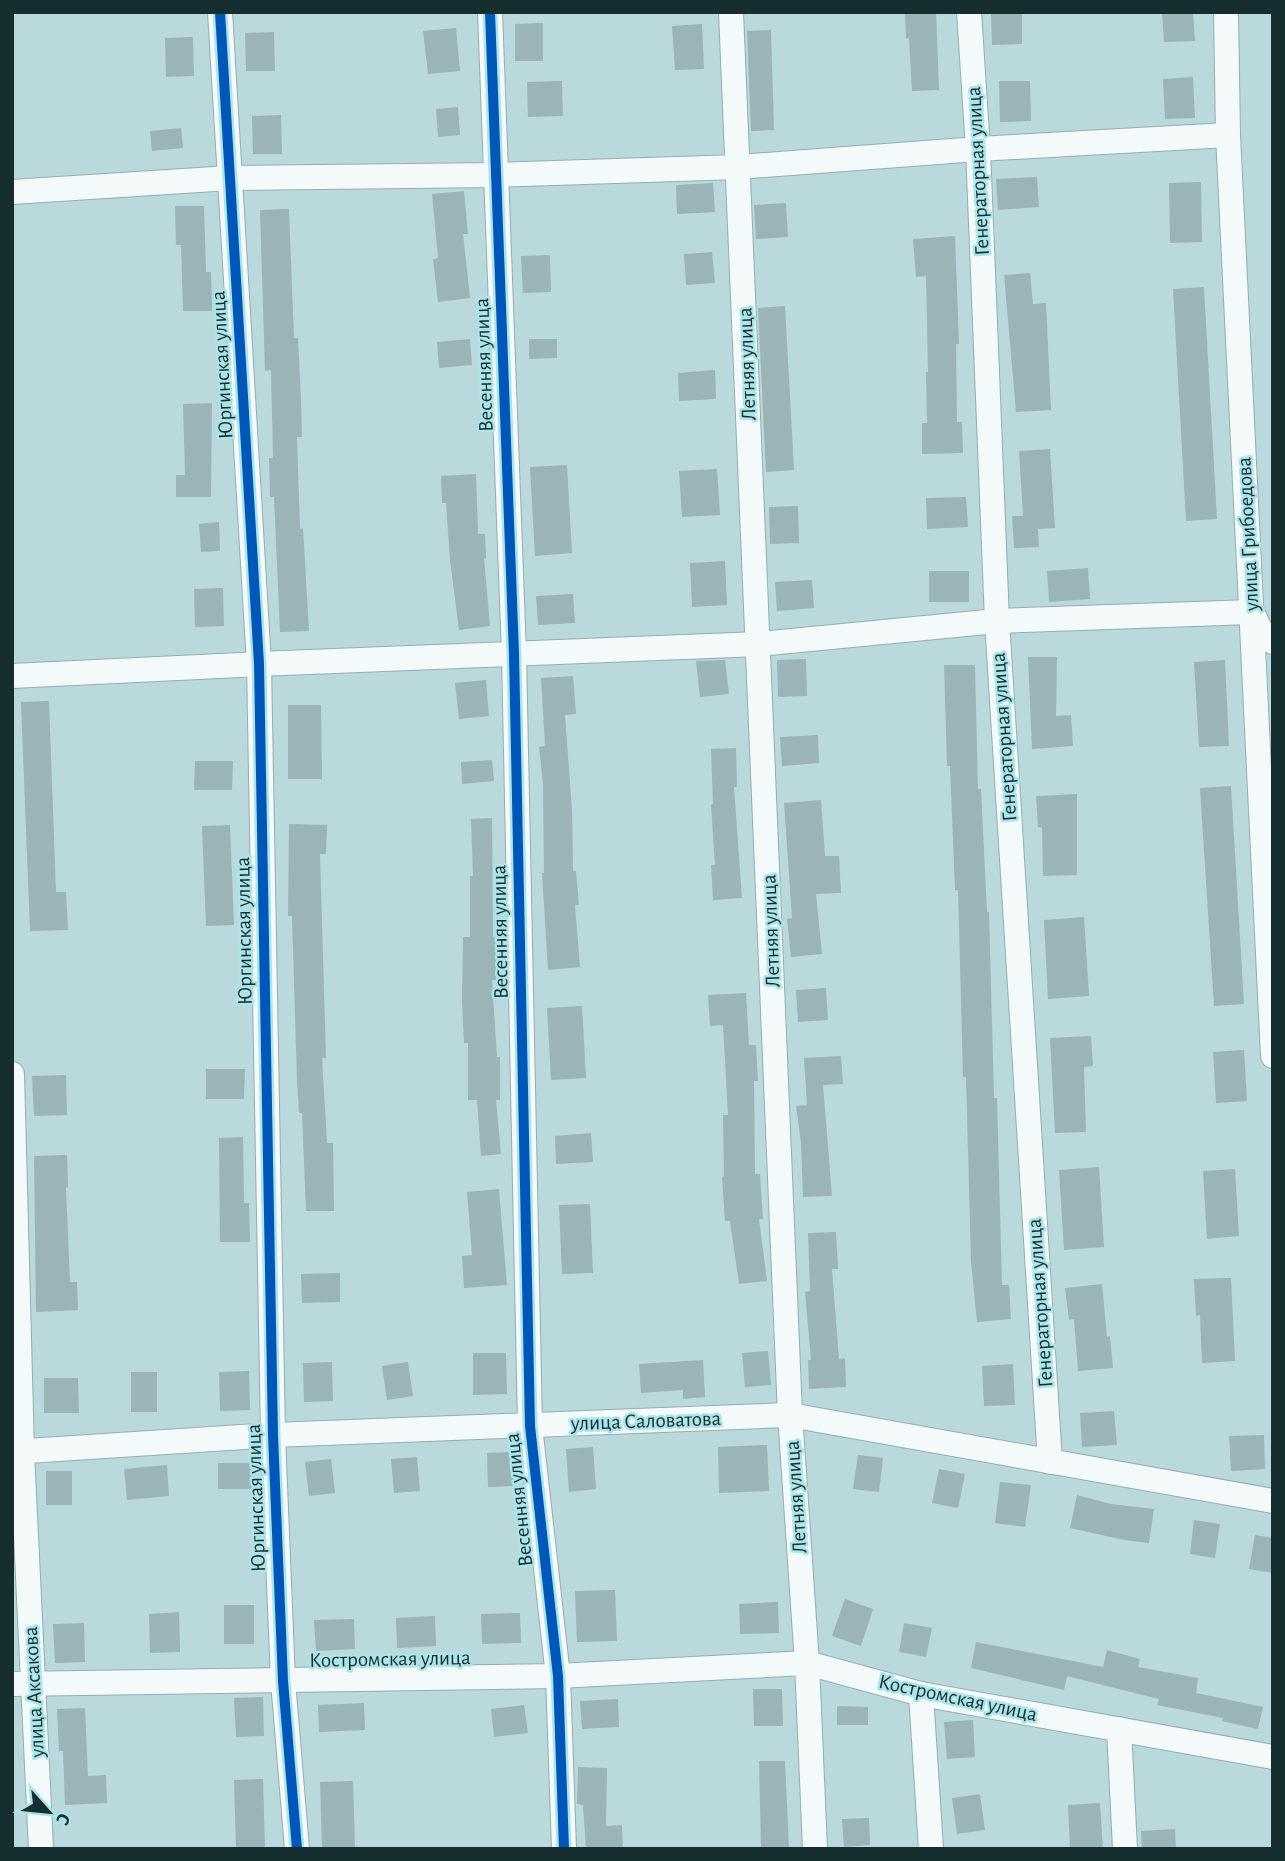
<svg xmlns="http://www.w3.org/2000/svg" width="1285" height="1861" font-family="'Alegreya Sans',sans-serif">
<rect width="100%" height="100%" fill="#b9d9dc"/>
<g fill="#9bb4b7">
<polygon points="905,12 936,12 939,90 912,91 909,38 906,39"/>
<polygon points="991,12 1022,12 1022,44 992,45"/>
<polygon points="1162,12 1193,12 1195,41 1164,42"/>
<polygon points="543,23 543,61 515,61 515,24"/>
<polygon points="702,24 704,69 675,70 672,26"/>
<polygon points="456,28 460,71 428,74 423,31"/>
<polygon points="771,30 774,130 751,131 747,31"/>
<polygon points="274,32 275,71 246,71 245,33"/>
<polygon points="193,37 194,76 166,77 165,38"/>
<polygon points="1193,77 1195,118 1165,119 1163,79"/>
<polygon points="562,81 563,116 528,117 527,82"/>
<polygon points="999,81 1030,81 1031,121 1000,122"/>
<polygon points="458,107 460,135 438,137 436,109"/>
<polygon points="281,115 282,154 253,154 252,116"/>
<polygon points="181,128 183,148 152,151 150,131"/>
<polygon points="1037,177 1039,207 998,210 996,179"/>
<polygon points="1201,182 1202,242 1170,243 1169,183"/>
<polygon points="713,183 715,212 677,214 676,185"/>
<polygon points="464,191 468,234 463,234 470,298 438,302 433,259 438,258 432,194"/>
<polygon points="786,203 788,237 756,239 754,205"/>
<polygon points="175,206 204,206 206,272 211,272 212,311 183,311 181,245 176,245"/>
<polygon points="289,209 294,338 298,338 301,399 302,437 297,437 300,529 303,528 309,631 280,632 274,497 270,497 269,458 273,458 271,370 265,371 260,210"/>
<polygon points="955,236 959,344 956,344 957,422 962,422 963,453 922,454 922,423 927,423 926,372 928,372 926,276 916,277 913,239"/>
<polygon points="712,252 715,283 686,285 684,254"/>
<polygon points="550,255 551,292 523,293 521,256"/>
<polygon points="1030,273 1033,304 1046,303 1051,410 1016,412 1004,275"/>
<polygon points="1204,287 1217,519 1186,521 1173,289"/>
<polygon points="785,306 794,470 766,472 758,308"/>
<polygon points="470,339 472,365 439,368 437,342"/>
<polygon points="529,339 557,339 557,358 529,359"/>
<polygon points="715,370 716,399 679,401 678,373"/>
<polygon points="212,403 211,497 176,497 176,475 185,475 183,404"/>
<polygon points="1050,449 1055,528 1038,529 1039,547 1014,548 1012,516 1023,516 1019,451"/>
<polygon points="567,465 572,553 535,556 530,467"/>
<polygon points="717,469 720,515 682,517 679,471"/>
<polygon points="476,474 478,534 485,534 486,558 484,558 490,626 459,630 450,560 446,503 442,503 441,476"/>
<polygon points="966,497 968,527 927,529 926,498"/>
<polygon points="798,506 799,543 770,544 769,507"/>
<polygon points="219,522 220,551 201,552 199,524"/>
<polygon points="725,561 727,605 692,607 690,563"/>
<polygon points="1088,568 1090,599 1049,602 1047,571"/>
<rect x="929" y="571" width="40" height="31"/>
<polygon points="812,580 814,608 777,611 775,582"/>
<polygon points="223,588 224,626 195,627 194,589"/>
<polygon points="573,594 575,623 538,625 536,596"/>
<polygon points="1028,657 1057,657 1056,716 1071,715 1073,746 1032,749"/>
<polygon points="806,659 807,696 778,697 777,660"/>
<polygon points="725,660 729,694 700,697 696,661"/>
<polygon points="1225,660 1229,746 1199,747 1194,662"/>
<polygon points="944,665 975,665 978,789 981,789 987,912 989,912 994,1098 997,1098 1002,1285 1009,1285 1011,1319 977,1322 971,1262 966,1077 963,1077 958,890 955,890 950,766 947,766"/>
<polygon points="573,676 576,714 565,715 572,810 573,871 576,871 579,905 575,905 580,967 548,970 542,873 544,873 543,784 539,747 545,746 541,678"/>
<polygon points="486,680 489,716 459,719 455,683"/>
<polygon points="49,701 56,892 66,892 68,930 30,931 21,702"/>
<polygon points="288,705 321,705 322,779 288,779"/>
<polygon points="818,735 819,763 782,766 780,737"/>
<polygon points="736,748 737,787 734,787 742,898 713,900 711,865 715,865 711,805 713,804 711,749"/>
<polygon points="492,760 494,781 462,784 461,762"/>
<polygon points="195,761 233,761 232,790 194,790"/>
<polygon points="1231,786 1244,1004 1214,1006 1200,788"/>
<polygon points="1077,794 1077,875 1043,876 1042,827 1038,827 1036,796"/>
<polygon points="821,800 825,856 839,856 841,893 816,894 822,954 791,957 787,919 792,918 784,803"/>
<polygon points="492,818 493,937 496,937 496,980 492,980 497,1057 500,1057 500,1100 496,1100 501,1154 481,1156 477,1100 468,1100 468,1043 464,1043 462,1000 463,937 470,937 470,876 473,876 471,819"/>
<polygon points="289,824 327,825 326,854 320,854 326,1058 322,1058 327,1143 333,1143 334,1211 306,1211 302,1113 299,1113 297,1081 292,916 288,916"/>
<polygon points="230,825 234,925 206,926 202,826"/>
<polygon points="1084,917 1089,996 1048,999 1044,920"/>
<polygon points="826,988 828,1020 798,1022 796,990"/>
<polygon points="746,993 749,1045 756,1045 758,1081 754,1081 755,1174 760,1174 763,1219 759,1219 767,1281 739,1284 730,1221 725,1221 722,1177 724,1176 723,1115 728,1115 723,1025 710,1026 708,995"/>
<polygon points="582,1006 586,1078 551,1080 547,1008"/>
<polygon points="1091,1036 1093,1066 1084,1067 1086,1132 1055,1133 1050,1038"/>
<polygon points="1244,1050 1247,1101 1216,1103 1213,1052"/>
<polygon points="841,1056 843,1084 823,1085 832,1196 803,1197 801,1143 796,1106 807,1105 804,1058"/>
<polygon points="206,1069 245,1069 244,1099 206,1099"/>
<polygon points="66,1075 67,1115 34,1116 32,1076"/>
<polygon points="591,1133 593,1162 556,1164 555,1136"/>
<polygon points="243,1137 244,1203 249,1203 250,1242 220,1242 219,1138"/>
<polygon points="67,1155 68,1187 66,1188 70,1282 77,1282 78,1310 36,1312 34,1156"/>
<polygon points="1099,1167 1104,1247 1064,1250 1059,1170"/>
<polygon points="1235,1169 1239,1236 1207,1239 1203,1171"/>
<polygon points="499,1189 507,1285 464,1288 462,1256 472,1255 467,1192"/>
<polygon points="590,1204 593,1273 562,1274 559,1205"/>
<polygon points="836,1232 838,1269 832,1269 839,1359 845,1358 846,1387 809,1389 808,1360 811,1360 805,1292 810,1291 808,1233"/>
<polygon points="340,1273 340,1302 302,1303 301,1274"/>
<polygon points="1231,1278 1235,1361 1202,1363 1200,1315 1196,1316 1194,1279"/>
<polygon points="1102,1284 1107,1337 1110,1336 1113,1368 1078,1371 1074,1319 1069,1320 1065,1288"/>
<polygon points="768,1351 771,1385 745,1387 742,1353"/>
<polygon points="473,1353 506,1353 507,1394 473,1395"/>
<polygon points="703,1360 705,1397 683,1399 683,1390 641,1393 639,1364"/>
<polygon points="332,1362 333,1401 304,1402 303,1363"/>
<polygon points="408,1362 413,1396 387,1400 382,1366"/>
<polygon points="1013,1364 1015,1405 984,1406 982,1366"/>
<polygon points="249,1371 250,1410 220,1411 219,1372"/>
<rect x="131" y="1372" width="26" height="40"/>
<polygon points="44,1378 78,1378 79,1413 44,1413"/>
<polygon points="1114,1411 1117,1445 1082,1447 1080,1413"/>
<polygon points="1264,1435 1265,1469 1231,1471 1229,1436"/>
<polygon points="767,1445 769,1491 719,1493 718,1447"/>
<polygon points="593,1447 596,1489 569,1492 566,1449"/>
<polygon points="513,1452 514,1486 488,1487 487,1453"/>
<polygon points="858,1455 883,1458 879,1492 853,1489"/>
<polygon points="417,1457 420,1491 394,1493 391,1459"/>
<polygon points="331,1459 335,1493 309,1496 305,1462"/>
<rect x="218" y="1463" width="34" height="26"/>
<polygon points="167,1465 169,1496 127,1500 124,1469"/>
<polygon points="939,1469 965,1474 958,1508 932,1503"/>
<rect x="46" y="1471" width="26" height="34"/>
<polygon points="1000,1482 1031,1485 1025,1527 995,1523"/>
<polygon points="1077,1495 1111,1504 1154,1509 1149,1543 1124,1540 1070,1528"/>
<polygon points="1194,1520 1220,1524 1215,1558 1190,1554"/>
<polygon points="1255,1535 1273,1538 1273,1573 1249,1569"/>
<polygon points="615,1590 617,1641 577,1642 575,1591"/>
<polygon points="845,1599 873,1609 861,1646 832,1636"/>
<polygon points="778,1602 779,1633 740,1634 739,1604"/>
<rect x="224" y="1605" width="30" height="39"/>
<polygon points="179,1612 180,1652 150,1653 149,1614"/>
<polygon points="520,1613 521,1643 482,1644 481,1614"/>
<polygon points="435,1616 436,1646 397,1648 396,1618"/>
<polygon points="354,1619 355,1649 316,1651 314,1620"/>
<polygon points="84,1623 85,1662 55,1663 53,1624"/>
<polygon points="904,1623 932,1628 926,1657 899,1652"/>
<polygon points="976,1642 1103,1667 1107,1650 1140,1659 1138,1667 1198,1678 1196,1693 1263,1707 1258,1729 1222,1721 1223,1718 1157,1705 1159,1699 1067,1676 1064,1690 971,1668"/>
<polygon points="753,1689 782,1689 783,1726 754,1726"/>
<polygon points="263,1697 264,1736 236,1737 234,1698"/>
<polygon points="618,1699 619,1727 582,1729 580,1701"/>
<polygon points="364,1703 365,1730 319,1732 318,1705"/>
<polygon points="524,1705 528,1733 494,1737 491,1709"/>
<polygon points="837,1706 868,1707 868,1725 837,1725"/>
<polygon points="85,1708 88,1776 106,1775 107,1803 65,1805 63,1751 59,1751 57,1709"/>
<polygon points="973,1720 975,1757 947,1759 944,1722"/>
<polygon points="759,1761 785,1761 789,1849 761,1849"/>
<polygon points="578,1767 607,1768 606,1826 622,1825 623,1849 586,1849 583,1805 577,1804"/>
<polygon points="263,1779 265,1849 236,1849 234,1780"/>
<polygon points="353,1781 355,1849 322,1849 320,1782"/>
<polygon points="980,1794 985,1830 957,1834 952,1798"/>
<polygon points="1100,1803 1103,1849 1070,1849 1068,1805"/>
<polygon points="869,1818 870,1845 844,1847 842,1819"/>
<polygon points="1175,1829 1176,1849 1142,1849 1141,1831"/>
</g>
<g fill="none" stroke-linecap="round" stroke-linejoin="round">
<defs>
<g id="minor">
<polyline points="220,12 259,664 273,1435 283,1681 297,1849"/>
<polyline points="490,12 514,654 530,1426 558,1676 564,1849"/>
<polyline points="731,12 790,1415 807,1663 815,1849"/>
<polyline points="969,12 978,149 997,621 1050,1462"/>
<polyline points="1226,12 1228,135 1273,1056"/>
<polyline points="12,192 230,178 496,175 738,167 978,149 1228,135"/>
<polyline points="12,676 259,664 759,644 997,621 1252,612 1264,637 1273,642"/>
<polyline points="12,1074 22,1452 41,1849"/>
<polyline points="12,1452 273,1435 790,1415 1273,1501"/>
<polyline points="12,1684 558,1676 807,1663 921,1694 1273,1757"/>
<polyline points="921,1694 931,1849"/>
<polyline points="1119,1729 1125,1849"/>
</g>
</defs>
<use href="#minor" stroke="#95aeb1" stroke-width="26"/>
<use href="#minor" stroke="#f4f9fa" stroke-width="24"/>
<defs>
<g id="cycleway">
<polyline points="220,12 259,664 273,1435 283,1681 297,1849"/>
<polyline points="490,12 514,654 530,1426 558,1676 564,1849"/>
</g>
</defs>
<use href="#cycleway" stroke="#abe5ea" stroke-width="15"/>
<use href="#cycleway" stroke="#0057b8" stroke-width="10"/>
</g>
<g text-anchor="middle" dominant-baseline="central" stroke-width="5" stroke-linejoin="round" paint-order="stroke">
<g font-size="21" fill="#172e30" stroke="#abe5ea">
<text transform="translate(978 171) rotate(-93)">Генераторная улица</text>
<text transform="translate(747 364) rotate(-92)">Летняя улица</text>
<text transform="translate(222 365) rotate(-93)">Юргинская улица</text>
<text transform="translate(484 365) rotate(-92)">Весенняя улица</text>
<text transform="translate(1248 534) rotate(-93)">улица Грибоедова</text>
<text transform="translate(1004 737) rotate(-94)">Генераторная улица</text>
<text transform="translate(244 931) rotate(-91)">Юргинская улица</text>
<text transform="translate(771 931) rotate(-92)">Летняя улица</text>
<text transform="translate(500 932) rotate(-91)">Весенняя улица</text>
<text transform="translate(1040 1303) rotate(-94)">Генераторная улица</text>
<text transform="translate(646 1421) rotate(-2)">улица Саловатова</text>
<text transform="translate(796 1497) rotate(-94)">Летняя улица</text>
<text transform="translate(256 1498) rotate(-92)">Юргинская улица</text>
<text transform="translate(519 1500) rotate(-96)">Весенняя улица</text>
<text transform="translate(390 1659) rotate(-1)">Костромская улица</text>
<text transform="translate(34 1692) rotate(-93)">улица Аксакова</text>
<text transform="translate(958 1698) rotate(12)">Костромская улица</text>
</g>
</g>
<rect width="1285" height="1861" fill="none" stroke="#172e30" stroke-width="28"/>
<g transform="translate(49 1812) rotate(117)" stroke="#abe5ea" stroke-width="5" paint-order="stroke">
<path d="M0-5L12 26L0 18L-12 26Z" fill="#172e30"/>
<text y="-10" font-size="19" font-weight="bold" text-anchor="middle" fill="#172e30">С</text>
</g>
</svg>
